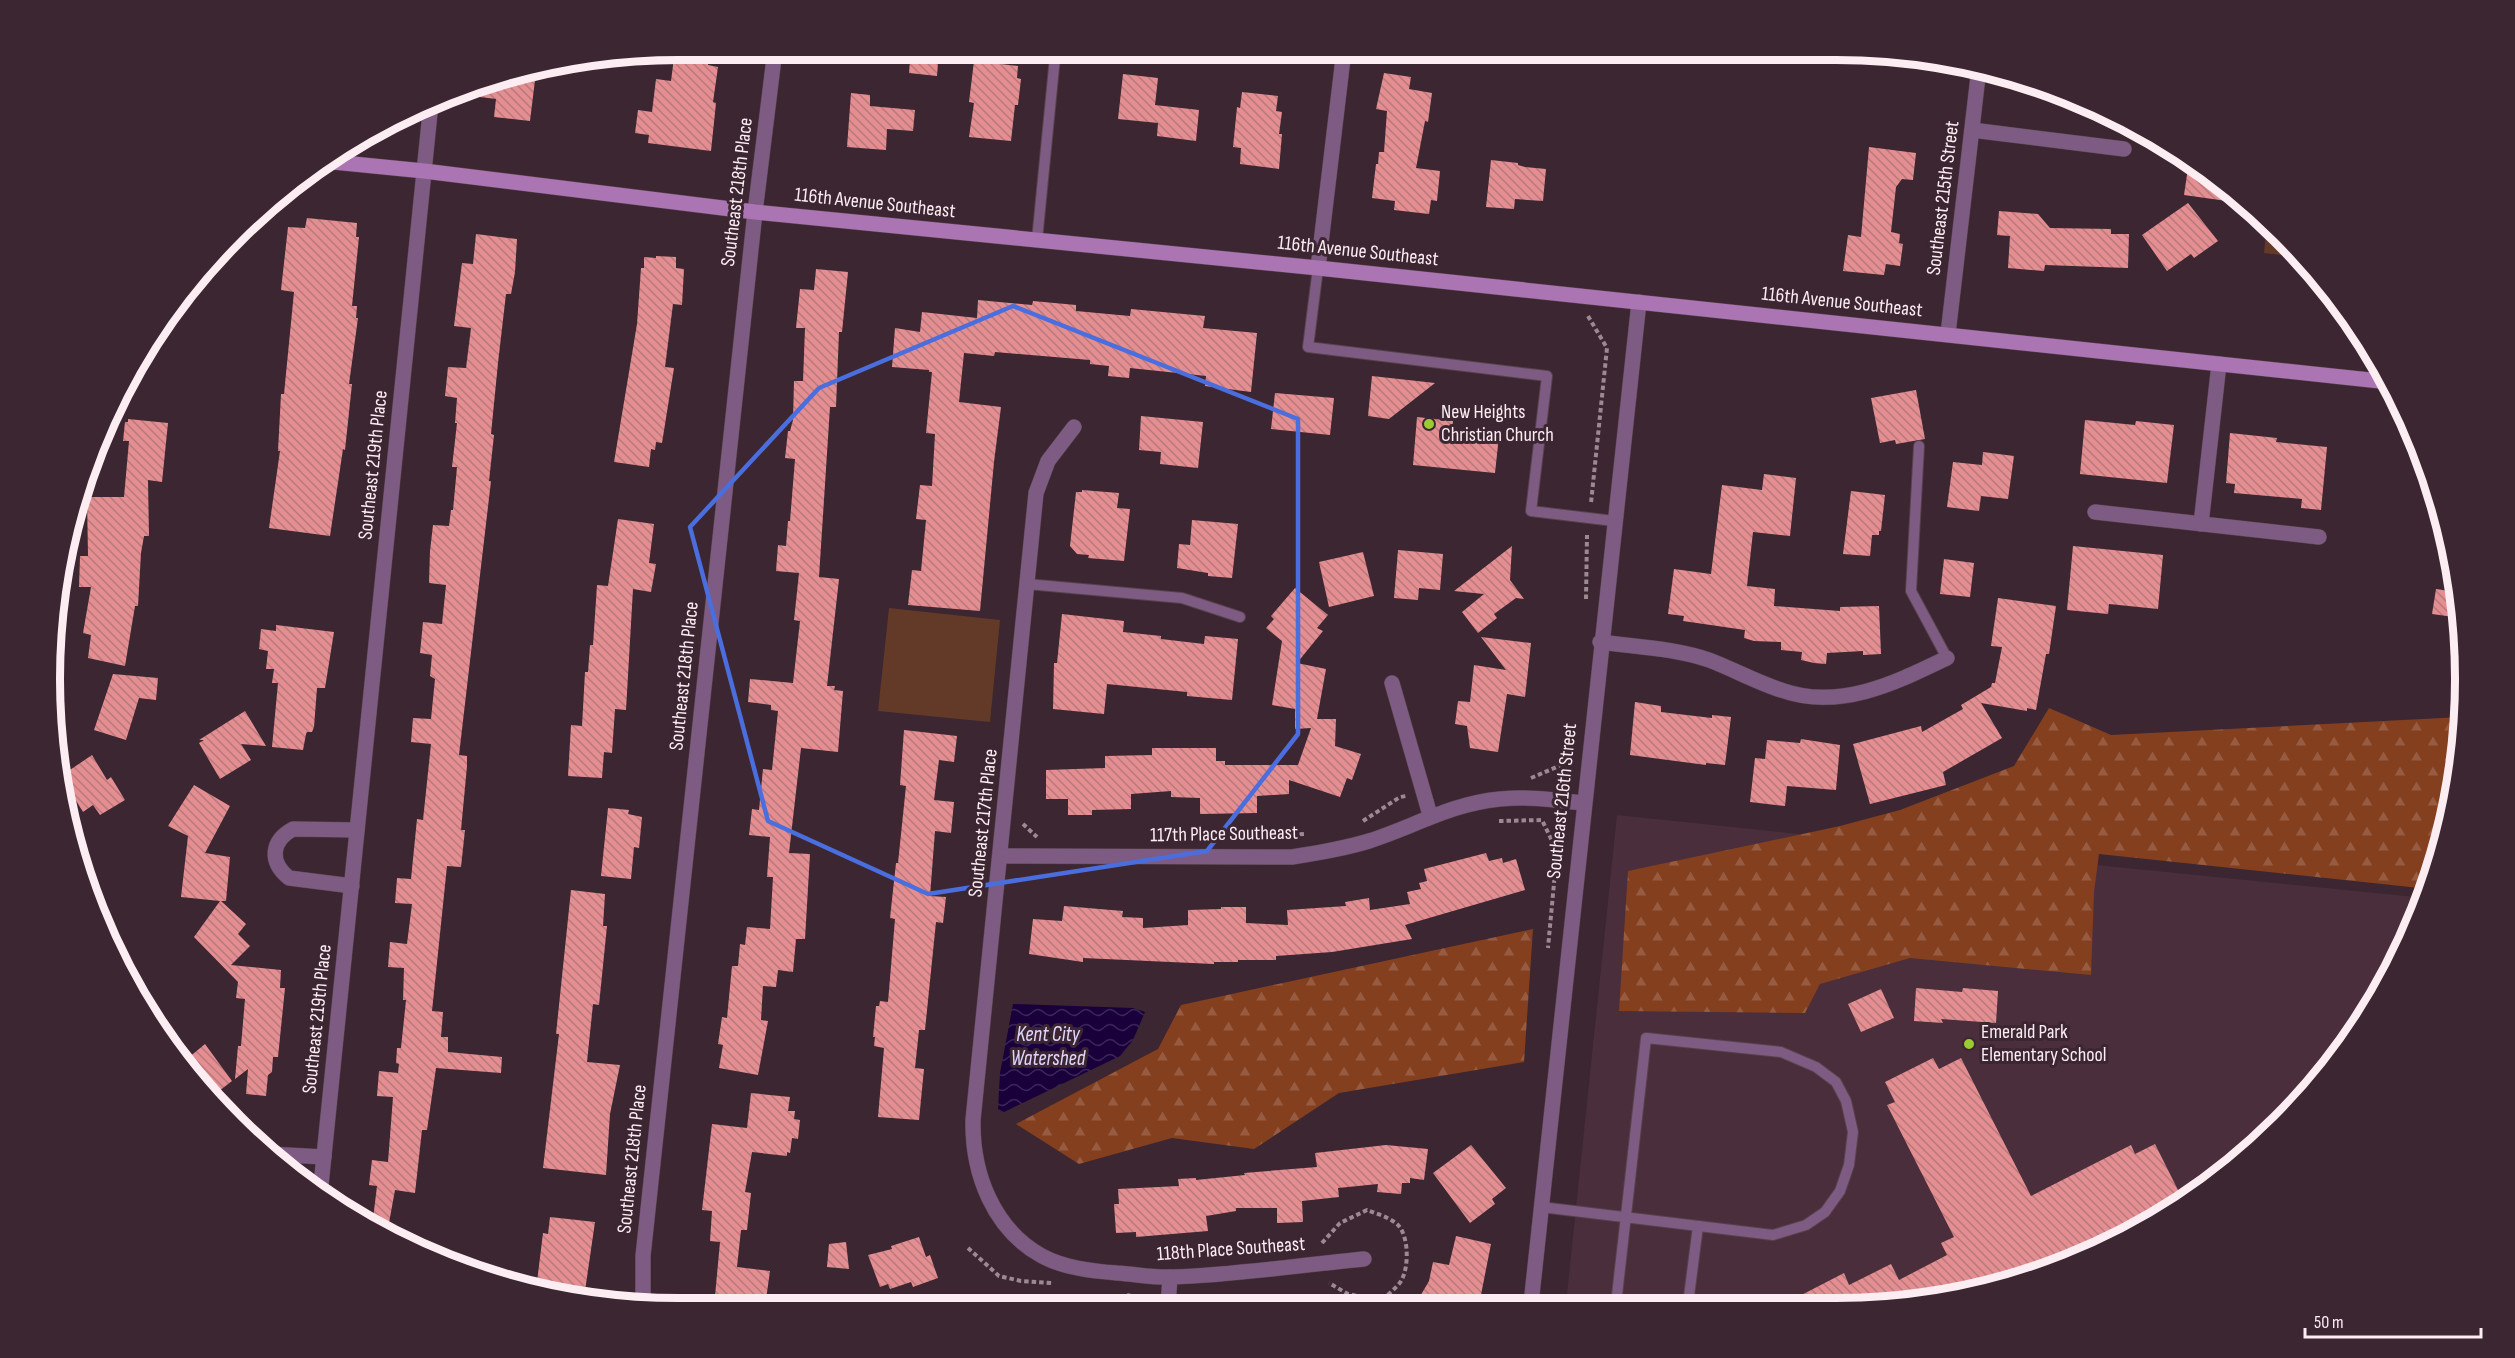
<svg xmlns="http://www.w3.org/2000/svg" width="2515" height="1358" font-family="'Sofia Sans Condensed',sans-serif">
<defs>
<pattern id="forest-firs" width="22" height="20" patternUnits="userSpaceOnUse" patternTransform="scale(1.5)"><rect width="22" height="20" fill="#843f1f"/><path d="M5 1l3.5 6h-7zM16 11l3.5 6h-7z" fill="#965b40"/></pattern>
<pattern id="water-waves" width="16" height="10" patternUnits="userSpaceOnUse" patternTransform="scale(1.5)"><rect width="16" height="10" fill="#19003b"/><path d="M0 5q4-4 8 0t8 0" fill="none" stroke="#3b2658"/></pattern>
<pattern id="building-back-hatch" width="6" height="6" patternUnits="userSpaceOnUse" patternTransform="scale(1.5)"><rect width="6" height="6" fill="#e48e92"/><path d="M-1 5l2 2M0 0l6 6M5-1l2 2" fill="none" stroke="#b6797c"/></pattern>
</defs>
<rect width="100%" height="100%" fill="#3c2631"/>
<polygon fill="#4a2e3b" points="1617,815 2037,859 2425,898 2381,993 2309,1094 2186,1202 2077,1261 1918,1303 1566,1304"/>
<g fill="url(#forest-firs)">
<polygon points="2049,708 2111,735 2462,717 2460,761 2429,889 2099,854 2094,892 2091,975 1910,958 1820,984 1805,1013 1619,1011 1628,871 1840,826 1900,810 2014,766"/>
<polygon points="1533,929 1524,1062 1339,1093 1254,1149 1172,1138 1079,1164 1016,1124 1158,1049 1181,1005"/>
</g>
<g fill="#633a28">
<polygon points="2267,223 2299,257 2264,253"/>
<polygon points="889,608 1000,620 990,722 878,711"/>
</g>
<polygon fill="url(#water-waves)" points="1013,1004 1133,1008 1145,1012 1133,1040 1120,1056 1004,1112 998,1109 1000,1073"/>
<g fill="url(#building-back-hatch)">
<polygon points="675,50 710,50 708,65 718,67 713,102 716,103 711,151 648,143 649,135 635,133 638,110 652,112 656,79 671,81"/>
<polygon points="911,50 939,50 937,76 909,73"/>
<polygon points="974,61 1018,66 1017,78 1021,79 1018,105 1015,105 1011,141 969,137 974,103 969,102"/>
<polygon points="523,70 536,72 530,121 494,117 496,99 480,97 481,82"/>
<polygon points="1384,73 1411,77 1409,89 1432,93 1428,122 1425,121 1416,168 1440,171 1437,201 1431,200 1429,214 1394,210 1395,201 1372,198 1376,164 1378,164 1379,152 1384,152 1387,111 1376,109"/>
<polygon points="1123,74 1158,78 1155,105 1199,110 1196,141 1157,136 1158,123 1118,119"/>
<polygon points="1242,92 1278,96 1276,111 1282,112 1279,134 1282,134 1279,169 1240,164 1241,148 1233,147 1237,107 1240,108"/>
<polygon points="851,93 870,95 870,106 915,110 913,131 887,129 886,150 847,147"/>
<polygon points="1869,147 1916,153 1913,180 1902,179 1896,187 1891,232 1900,234 1899,243 1903,244 1900,266 1886,264 1884,275 1843,271 1848,235 1861,237"/>
<polygon points="1491,160 1518,163 1518,165 1525,167 1546,169 1543,201 1515,199 1514,209 1486,207"/>
<polygon points="2189,161 2210,176 2248,204 2184,195"/>
<polygon points="2188,203 2218,241 2194,258 2191,254 2167,271 2142,235"/>
<polygon points="1999,211 2038,214 2050,228 2111,229 2111,234 2129,234 2128,268 2045,265 2044,271 2008,268 2010,236 1997,235"/>
<polygon points="307,218 357,223 356,237 359,237 352,306 357,306 356,318 358,318 349,384 352,384 345,450 343,449 330,536 269,528 280,451 278,451 281,394 284,394 294,292 281,290 288,227 305,228"/>
<polygon points="476,234 517,239 515,272 511,294 506,294 498,363 491,434 494,435 489,481 491,481 459,755 467,756 467,766 461,830 465,830 461,867 447,866 432,1011 443,1012 441,1037 448,1037 448,1052 502,1057 501,1073 436,1068 427,1130 422,1130 415,1193 395,1190 387,1234 372,1227 377,1186 369,1185 372,1160 388,1162 393,1097 377,1096 379,1071 398,1073 399,1064 396,1063 397,1048 401,1048 406,1000 403,1000 404,968 388,967 390,942 407,944 412,904 395,903 397,878 411,879 417,819 423,820 431,744 411,742 413,718 431,719 435,679 430,676 432,655 420,653 423,622 442,624 446,585 429,583 430,551 433,525 449,526 451,510 453,510 457,467 452,467 457,423 455,423 457,398 445,396 448,367 466,368 471,328 454,326 462,263 473,264"/>
<polygon points="656,256 676,257 676,268 684,269 682,305 673,304 665,367 674,368 662,443 656,442 655,450 651,449 649,467 614,462 637,324 641,268 644,268 644,257 656,258"/>
<polygon points="816,269 848,272 842,332 839,332 836,407 830,407 819,577 839,579 827,686 835,686 834,690 843,691 838,752 801,748 789,853 810,854 805,939 796,939 793,972 778,970 776,987 763,986 761,1020 768,1021 758,1075 719,1068 723,1045 718,1044 722,1017 727,1018 732,966 738,966 740,944 745,945 747,927 770,929 773,877 767,877 770,837 749,835 752,809 759,810 763,769 772,770 778,711 771,710 771,705 748,702 750,679 793,683 800,621 794,620 799,573 776,571 778,545 786,546 788,521 790,521 795,459 785,458 788,431 790,431 793,420 794,381 803,381 805,328 796,328 800,289 814,290"/>
<polygon points="978,300 1032,305 1033,301 1076,305 1076,311 1130,316 1131,309 1205,316 1203,328 1257,333 1251,392 1205,386 1206,376 1130,368 1129,378 1108,376 1109,366 1090,364 1090,360 995,352 994,356 964,353 959,402 1001,407 994,462 980,611 908,605 912,570 921,571 926,520 916,519 920,485 932,486 935,434 926,433 932,372 929,372 929,370 892,367 895,328 920,332 922,312 977,318"/>
<polygon points="1372,376 1435,383 1389,419 1368,416"/>
<polygon points="1916,390 1925,439 1896,444 1895,440 1880,443 1871,398"/>
<polygon points="1275,393 1334,398 1330,435 1271,429"/>
<polygon points="1141,416 1203,422 1198,468 1160,464 1161,452 1139,450"/>
<polygon points="1417,417 1453,421 1452,431 1499,436 1495,473 1413,465"/>
<polygon points="128,419 168,423 162,482 148,480 149,536 144,536 141,553 138,606 135,606 125,666 88,658 91,635 83,633 91,587 79,587 80,556 88,556 87,497 124,497 129,441 123,441 125,422 128,422"/>
<polygon points="2085,420 2135,425 2136,421 2174,425 2167,483 2080,474"/>
<polygon points="2230,433 2277,438 2276,442 2327,447 2321,510 2301,508 2302,499 2234,493 2235,484 2226,483"/>
<polygon points="1983,452 2014,456 2008,499 1981,496 1979,511 1947,507 1953,462 1982,465"/>
<polygon points="1764,474 1796,478 1790,536 1753,532 1747,586 1775,589 1774,606 1840,611 1840,607 1879,606 1881,654 1863,655 1863,651 1827,653 1826,664 1814,663 1801,660 1802,652 1781,650 1781,642 1754,641 1744,638 1745,630 1683,621 1684,616 1668,614 1674,569 1711,574 1722,485 1762,490"/>
<polygon points="1082,490 1119,493 1117,508 1130,509 1124,561 1088,558 1089,555 1077,554 1070,546 1076,492 1082,492"/>
<polygon points="1851,491 1885,495 1881,531 1879,531 1879,535 1872,535 1870,556 1843,554"/>
<polygon points="618,519 654,524 649,563 656,564 651,592 633,589 626,710 615,709 612,753 604,752 602,778 568,776 571,725 582,726 585,672 588,672 590,645 593,645 597,585 608,586"/>
<polygon points="1192,520 1238,524 1232,578 1208,576 1208,573 1177,568 1179,544 1190,545"/>
<polygon points="1512,546 1510,580 1524,599 1516,598 1494,614 1497,618 1478,633 1462,612 1484,594 1454,591"/>
<polygon points="2073,546 2163,555 2158,609 2109,604 2108,614 2067,610"/>
<polygon points="1398,550 1443,554 1440,590 1419,588 1418,600 1394,598"/>
<polygon points="1363,552 1374,596 1329,607 1319,562"/>
<polygon points="1944,559 1974,563 1970,597 1940,594"/>
<polygon points="1295,588 1328,615 1317,628 1323,631 1297,663 1326,669 1317,719 1336,719 1335,746 1361,754 1352,780 1347,778 1340,797 1289,780 1289,794 1257,796 1257,813 1200,814 1200,798 1171,797 1171,791 1131,794 1131,809 1092,810 1092,815 1068,815 1068,799 1046,799 1046,770 1105,768 1105,756 1152,755 1152,748 1216,748 1216,761 1225,761 1225,765 1298,765 1311,728 1295,729 1295,709 1272,705 1282,641 1266,628 1274,619 1271,616"/>
<polygon points="2436,589 2457,592 2461,618 2432,614"/>
<polygon points="1998,598 2056,606 2049,654 2046,654 2036,710 2027,708 2027,711 1981,703 2002,738 1943,772 1946,785 1870,804 1853,744 1921,726 1922,732 1963,709 1961,705 1991,687 1992,683 1995,683 2002,647 1991,646"/>
<polygon points="1062,614 1124,621 1123,632 1161,636 1161,639 1204,644 1205,636 1238,639 1232,700 1187,696 1187,692 1107,684 1104,714 1053,709 1054,663 1057,663"/>
<polygon points="276,625 334,632 325,688 317,688 314,727 312,732 307,732 306,734 303,750 272,747 278,683 272,683 274,669 266,669 268,651 259,649 261,629 276,631"/>
<polygon points="1481,637 1531,643 1525,697 1507,694 1498,752 1470,748 1467,726 1455,724 1458,701 1470,702 1474,665 1506,670"/>
<polygon points="113,674 158,678 156,700 139,698 126,740 94,730"/>
<polygon points="1635,702 1661,706 1661,712 1712,718 1712,715 1731,717 1725,765 1706,763 1706,765 1630,755"/>
<polygon points="245,711 266,746 241,744 251,760 220,779 199,743 204,740 199,740"/>
<polygon points="904,730 957,736 954,762 939,760 934,800 954,802 951,833 935,831 930,896 946,897 943,923 936,922 925,1030 919,1030 915,1068 924,1069 919,1120 878,1117 884,1048 874,1046 875,1037 873,1037 876,1006 879,1006 880,1001 888,1002 895,919 890,918 896,863 898,863 906,786 900,785"/>
<polygon points="1801,739 1840,745 1836,790 1787,786 1785,806 1750,802 1755,758 1765,759 1767,740 1800,743"/>
<polygon points="92,755 107,780 111,777 125,800 100,815 93,805 83,812 61,776"/>
<polygon points="194,785 230,806 205,853 230,857 226,901 221,901 246,924 238,934 250,946 231,965 281,970 280,988 285,988 278,1057 273,1057 272,1072 268,1075 266,1096 246,1094 248,1069 235,1079 238,1046 241,1046 245,999 236,998 238,982 194,937 220,901 181,897 188,836 168,826"/>
<polygon points="608,808 629,810 628,814 642,817 639,848 634,847 631,879 601,876"/>
<polygon points="1486,853 1489,861 1502,858 1503,863 1516,859 1525,890 1405,925 1412,939 1332,952 1276,956 1276,960 1238,960 1238,962 1214,962 1214,964 1083,958 1083,962 1029,954 1033,919 1062,921 1064,906 1123,911 1122,917 1143,918 1143,928 1188,925 1188,910 1221,909 1221,907 1246,907 1246,923 1288,925 1287,910 1346,906 1345,902 1369,898 1370,910 1410,904 1407,892 1421,889 1419,883 1427,881 1424,869"/>
<polygon points="571,890 605,894 603,926 607,926 599,1005 593,1004 587,1062 620,1065 610,1114 606,1175 543,1168 559,1034 556,1034"/>
<polygon points="1916,988 1962,992 1963,988 1998,991 1996,1023 1941,1019 1943,1023 1914,1021"/>
<polygon points="1881,989 1894,1018 1861,1032 1848,1004"/>
<polygon points="205,1044 232,1081 210,1098 182,1063"/>
<polygon points="1933,1058 1939,1069 1961,1058 2031,1196 2131,1145 2135,1154 2155,1144 2179,1192 2160,1202 2165,1213 2077,1261 1918,1303 1784,1304 1844,1273 1849,1285 1891,1264 1899,1280 1947,1255 1941,1243 1954,1237 1887,1105 1895,1102 1885,1082"/>
<polygon points="751,1093 790,1097 788,1111 795,1111 794,1119 800,1120 798,1139 792,1138 790,1153 787,1152 787,1156 752,1152 745,1192 751,1193 747,1230 741,1230 737,1267 770,1271 765,1307 714,1307 720,1242 710,1241 712,1211 702,1210 712,1124 747,1128"/>
<polygon points="1386,1145 1428,1149 1424,1180 1410,1178 1410,1183 1402,1183 1401,1194 1377,1192 1378,1184 1338,1188 1339,1197 1302,1201 1303,1222 1277,1223 1277,1208 1236,1208 1236,1211 1206,1216 1208,1231 1136,1237 1136,1232 1116,1233 1114,1204 1119,1204 1118,1189 1179,1186 1178,1179 1196,1178 1196,1180 1245,1175 1244,1173 1317,1167 1315,1153"/>
<polygon points="1471,1145 1506,1188 1492,1199 1495,1204 1470,1223 1433,1173"/>
<polygon points="550,1217 595,1222 584,1298 536,1290 543,1233 548,1234"/>
<polygon points="1456,1236 1491,1244 1479,1305 1415,1305 1429,1281 1433,1262 1449,1265"/>
<polygon points="919,1237 926,1257 930,1255 938,1278 913,1287 911,1282 890,1289 888,1284 880,1287 868,1255 892,1249 891,1246"/>
<polygon points="846,1242 849,1269 827,1267 829,1244"/>
</g>
<g fill="none" stroke-linecap="round" stroke-linejoin="round">
<defs>
<g id="service">
<polyline points="1037,240 1055,57"/>
<polyline points="1318,268 1308,347 1547,376 1531,511 1614,521"/>
<polyline points="1919,446 1911,591 1947,658"/>
<polyline points="1027,584 1182,598 1240,617"/>
<polyline points="1541,1207 1773,1235 1806,1225 1825,1212 1840,1191 1849,1165 1853,1132 1846,1101 1836,1082 1816,1067 1781,1052 1646,1038 1616,1304"/>
<polyline points="1688,1304 1698,1226"/>
</g>
<g id="minor">
<polyline points="1972,130 2124,149"/>
<polyline points="1318,268 1344,50"/>
<polyline points="1948,334 1979,68"/>
<path d="M1074 427 1048 461 1036 493 973 1120C972 1173 993 1229 1042 1256 1064 1268 1092 1271 1117 1273 1135 1274 1154 1278 1172 1277 1236 1275 1300 1265 1364 1259"/>
<polyline points="2095,512 2319,537"/>
<polyline points="2201,524 2219,364"/>
<path d="M1600 642C1636 647 1675 648 1709 660 1733 669 1756 682 1781 690 1839 711 1895 683 1947 658"/>
<polyline points="1392,683 1430,815"/>
<path d="M1001 856 1292 857C1318 853 1343 849 1369 841 1413 827 1453 803 1500 799 1528 796 1556 800 1583 803"/>
<path d="M352 886 289 878C269 862 271 841 293 829L357 830"/>
<polyline points="269,1154 324,1157"/>
<polyline points="320,1195 431,103"/>
<polyline points="1531,1304 1639,302"/>
<polyline points="1168,1306 1170,1277"/>
<polyline points="643,1307 643,1256 755,212 775,50"/>
</g>
<polyline id="secondary" points="323,161 424,171 755,212 1318,268 2389,382"/>
</defs>
<use href="#service" stroke="#57424c" stroke-width="12"/>
<use href="#minor" stroke="#57424c" stroke-width="16"/>
<use href="#secondary" stroke="#57424c" stroke-width="16"/>
<g stroke="#9c8992" stroke-width="4" stroke-dasharray="4.5 3" stroke-linecap="butt">
<polyline points="1588,316 1607,348 1591,503"/>
<polyline points="1586,599 1587,535"/>
<polyline points="1531,778 1559,766 1570,744"/>
<polyline points="1363,821 1400,797 1406,796"/>
<polyline points="1499,821 1542,820 1557,851 1548,948"/>
<polyline points="1023,824 1037,837"/>
<polyline points="1262,836 1305,834"/>
<path d="M1322 1243 1340 1223 1367 1210C1377 1214 1389 1217 1397 1224 1409 1235 1409 1266 1402 1279 1399 1286 1391 1291 1386 1297L1366 1298 1348 1294 1329 1283"/>
<polyline points="968,1248 999,1276 1021,1281 1052,1283"/>
<polyline points="1127,1295 1131,1296 1138,1306"/>
<polyline points="1194,1305 1205,1295"/>
</g>
<use href="#service" stroke="#7e5b83" stroke-width="10"/>
<use href="#minor" stroke="#7e5b83" stroke-width="15"/>
<use href="#secondary" stroke="#ab74b3" stroke-width="15"/>
</g>
<path fill="none" stroke="#4a6edd" stroke-width="4.5" stroke-linejoin="round" d="M1013 306 1298 419V734L1207 851 928 894 768 821 690 527 819 388Z"/>
<g fill="#9bcb33" stroke="#3c2631" stroke-width="2">
<circle cx="1429" cy="424" r="6"/>
<circle cx="1969" cy="1044" r="6"/>
</g>
<g text-anchor="middle" dominant-baseline="central" stroke-width="6" stroke-linejoin="round" paint-order="stroke">
<g font-size="20" fill="#fcedf3" stroke="#3c2631">
<text transform="translate(737 192) rotate(-83)">Southeast 218th Place</text>
<text transform="translate(1943 198) rotate(-83)">Southeast 215th Street</text>
<text transform="translate(875 203) rotate(6)">116th Avenue Southeast</text>
<text transform="translate(1358 251) rotate(6)">116th Avenue Southeast</text>
<text transform="translate(1842 302) rotate(6)">116th Avenue Southeast</text>
<text transform="translate(373 465) rotate(-84)">Southeast 219th Place</text>
<text transform="translate(684 676) rotate(-84)">Southeast 218th Place</text>
<text transform="translate(1562 801) rotate(-84)">Southeast 216th Street</text>
<text transform="translate(983 823) rotate(-84)">Southeast 217th Place</text>
<text transform="translate(1224 834) rotate(-1)">117th Place Southeast</text>
<text transform="translate(317 1019) rotate(-84)">Southeast 219th Place</text>
<text transform="translate(632 1159) rotate(-84)">Southeast 218th Place</text>
<text transform="translate(1231 1249) rotate(-4)">118th Place Southeast</text>
</g>
<g font-size="20" fill="#fcedf3" stroke="#3c2631" text-anchor="start">
<text x="1441" y="412">New Heights<tspan x="1441" dy="23">Christian Church</tspan></text>
<text x="1981" y="1032">Emerald Park<tspan x="1981" dy="23">Elementary School</tspan></text>
</g>
<g font-size="21" font-style="italic" fill="#e0d7ff" stroke="#3c2631">
<text x="1048" y="1034">Kent City<tspan x="1048" dy="24">Watershed</tspan></text>
</g>
</g>
<path d="M0 0H2515V1358H0ZM679 60H1836A619 619 0 0 1 2455 679V679A619 619 0 0 1 1836 1298H679A619 619 0 0 1 60 679V679A619 619 0 0 1 679 60Z" fill="#3c2631" fill-rule="evenodd"/>
<path fill="none" stroke="#fcedf3" stroke-width="8" d="M679 60H1836A619 619 0 0 1 2455 679V679A619 619 0 0 1 1836 1298H679A619 619 0 0 1 60 679V679A619 619 0 0 1 679 60Z"/>
<path d="M2305 1328v9h176v-9" fill="none" stroke="#fcedf3" stroke-width="3"/>
<text x="2314" y="1328" font-size="18" fill="#fcedf3" stroke="#3c2631" stroke-width="4.5" paint-order="stroke">50 m</text>
</svg>
